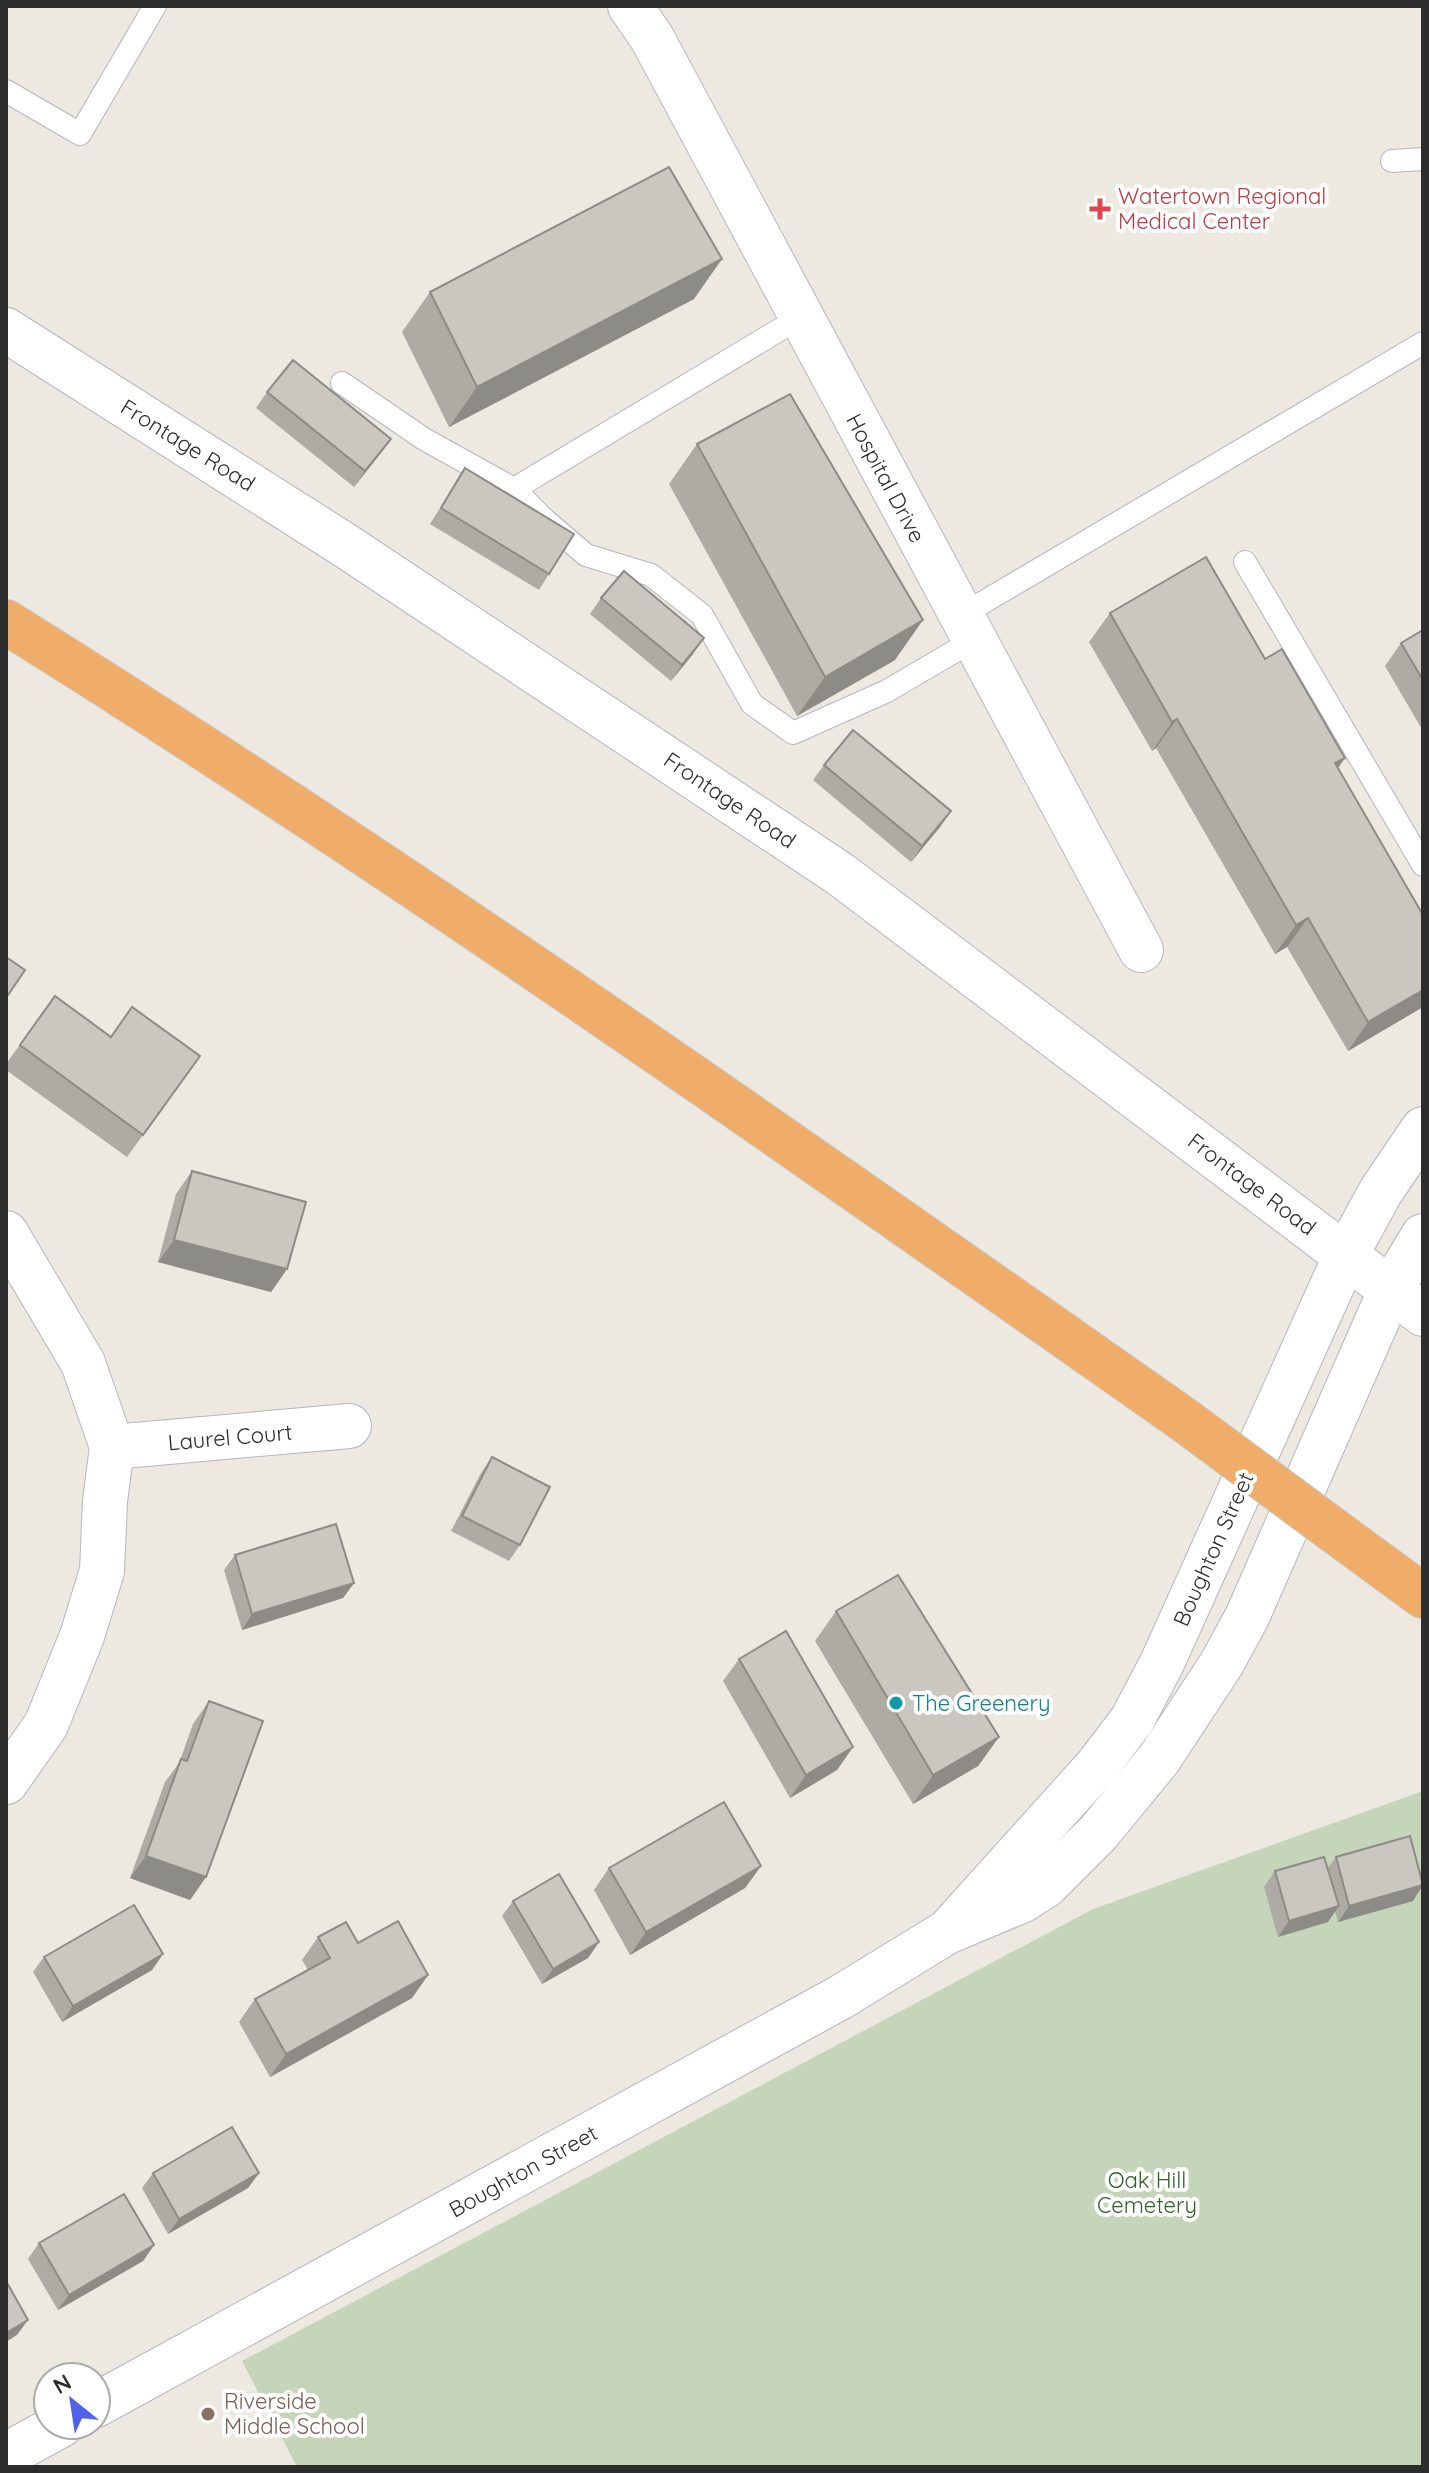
<svg xmlns="http://www.w3.org/2000/svg" width="1429" height="2473" font-family="Quicksand,sans-serif">
<rect width="100%" height="100%" fill="#ede9e1"/>
<polygon fill="#c5d5ba" points="1423,1791 1423,2467 297,2467 242,2361 1093,1909"/>
<g fill="none" stroke-linecap="round" stroke-linejoin="round">
<defs>
<g id="lane">
<polyline points="6,91 80,134 155,6"/>
<polyline points="1392,161 1423,159"/>
<polyline points="342,383 424,439 514,489 801,317"/>
<polyline points="514,489 545,520 586,555 651,575 702,615 752,704 793,733 887,691 974,640"/>
<polyline points="1245,562 1423,865"/>
<polyline points="960,616 1423,343"/>
</g>
<g id="street">
<polyline points="630,6 652,38 1141,950"/>
<polyline points="6,330 346,546 840,874 1423,1314"/>
<polyline points="6,1233 83,1363 112,1447 105,1501 102,1571 82,1636 46,1725 6,1782"/>
<polyline points="112,1447 349,1426"/>
</g>
<g id="secondary">
<polyline points="952,1927 1097,1766 1132,1720 1162,1663 1346,1255 1381,1191 1423,1129"/>
<polyline points="96,2405 841,1997 947,1932 1021,1901 1045,1886 1099,1832 1159,1759 1222,1663 1247,1617 1391,1289 1423,1236"/>
<polyline points="6,2455 61,2425"/>
</g>
<g id="highway">
<path d="M6 622C408 873 795 1147 1183 1419"/>
<polyline points="1333,1530 1423,1596"/>
</g>
</defs>
<use href="#lane" stroke="#b4b6bf" stroke-width="24"/>
<use href="#street" stroke="#b4b6bf" stroke-width="46"/>
<use href="#secondary" stroke="#b4b6bf" stroke-width="46"/>
<use href="#highway" stroke="#c8c8c8" stroke-width="46"/>
<use href="#lane" stroke="#fff" stroke-width="22"/>
<use href="#street" stroke="#fff" stroke-width="44"/>
<use href="#secondary" stroke="#fff" stroke-width="44"/>
<use href="#highway" stroke="#f0ad69" stroke-width="44"/>
<defs>
<polyline id="highway-bridge" points="1183,1419 1333,1530"/>
</defs>
<use href="#highway-bridge" stroke="#c8c8c8" stroke-width="46" stroke-linecap="butt"/>
<use href="#highway-bridge" stroke="#f0ad69" stroke-width="44"/>
</g>
<g fill="#adaba4">
<polygon points="430,292 694,299 449,427 402,332"/>
<polygon points="267,392 391,439 354,487 256,408"/>
<polygon points="697,444 895,660 797,716 669,484"/>
<polygon points="465,468 549,574 539,590 430,524"/>
<polygon points="601,598 693,654 671,681 590,614"/>
<polygon points="1110,613 1265,659 1338,768 1423,915 1423,1007 1348,1051 1287,947 1275,954 1156,748 1152,751 1089,642"/>
<polygon points="1423,630 1423,731 1385,666 1401,643"/>
<polygon points="824,765 940,827 911,862 813,780"/>
<polygon points="55,996 111,1037 200,1056 127,1157 6,1070 6,1064"/>
<polygon points="192,1171 287,1269 271,1292 158,1262 176,1194"/>
<polygon points="492,1457 520,1545 509,1561 451,1531 481,1473"/>
<polygon points="235,1555 354,1583 343,1598 242,1630 224,1570"/>
<polygon points="836,1611 999,1737 978,1766 913,1804 815,1641"/>
<polygon points="739,1659 853,1747 837,1770 790,1798 723,1681"/>
<polygon points="209,1701 206,1877 190,1900 130,1878 165,1782 179,1763 193,1724"/>
<polygon points="1336,1857 1413,1901 1338,1922 1335,1911 1328,1922 1278,1937 1264,1887 1275,1871 1327,1869"/>
<polygon points="761,1866 745,1888 630,1955 594,1890 609,1868"/>
<polygon points="513,1901 599,1942 588,1958 542,1984 502,1916"/>
<polygon points="318,1937 358,1943 428,1975 412,1998 270,2077 239,2022 255,1999 308,1970 302,1960"/>
<polygon points="163,1954 152,1970 62,2022 33,1972 44,1957"/>
<polygon points="153,2173 259,2173 248,2188 168,2234 142,2188"/>
<polygon points="39,2243 154,2245 143,2261 58,2310 28,2259"/>
</g>
<g fill="#8d8b86">
<polygon points="722,259 694,299 449,427 477,387"/>
<polygon points="391,439 380,454 354,487 365,471"/>
<polygon points="923,620 895,660 797,716 825,677"/>
<polygon points="704,638 693,654 671,681 682,665"/>
<polygon points="1177,719 1156,748 1152,751 1172,722"/>
<polygon points="1345,758 1325,787 1335,763"/>
<polygon points="951,811 940,827 911,862 922,846"/>
<polygon points="1308,918 1287,947 1275,954 1296,925"/>
<polygon points="1423,990 1423,1007 1348,1051 1368,1022"/>
<polygon points="174,1240 287,1269 271,1292 158,1262"/>
<polygon points="354,1583 343,1598 242,1630 252,1614"/>
<polygon points="999,1737 978,1766 913,1804 933,1775"/>
<polygon points="853,1747 837,1770 790,1798 806,1775"/>
<polygon points="146,1856 206,1877 190,1900 130,1878"/>
<polygon points="761,1866 745,1888 630,1955 646,1932"/>
<polygon points="1423,1885 1413,1901 1338,1922 1349,1906"/>
<polygon points="1339,1906 1328,1922 1278,1937 1289,1921"/>
<polygon points="599,1942 588,1958 542,1984 553,1969"/>
<polygon points="163,1954 152,1970 62,2022 73,2006"/>
<polygon points="428,1975 412,1998 270,2077 286,2054"/>
<polygon points="259,2173 248,2188 168,2234 179,2219"/>
<polygon points="154,2245 143,2261 58,2310 69,2295"/>
<polygon points="28,2320 17,2335 6,2342 6,2333"/>
</g>
<g fill="#c9c7bf" stroke="#8d8b86" stroke-width="2">
<polygon points="669,167 722,259 477,387 430,292"/>
<polygon points="293,360 391,439 365,471 267,392"/>
<polygon points="790,394 923,620 825,677 697,444"/>
<polygon points="465,468 574,534 549,574 441,508"/>
<polygon points="1206,557 1265,659 1282,649 1345,758 1335,763 1423,915 1423,990 1368,1022 1308,918 1296,925 1177,719 1172,722 1110,613"/>
<polygon points="624,571 704,638 682,665 601,598"/>
<polygon points="1423,630 1423,680 1401,643"/>
<polygon points="853,730 951,811 922,846 824,765"/>
<polygon points="6,957 25,970 6,998"/>
<polygon points="55,996 111,1037 132,1007 200,1056 143,1135 20,1045"/>
<polygon points="192,1171 306,1202 287,1269 174,1240"/>
<polygon points="492,1457 550,1487 520,1545 462,1516"/>
<polygon points="336,1524 354,1583 252,1614 235,1555"/>
<polygon points="898,1575 999,1737 933,1775 836,1611"/>
<polygon points="786,1631 853,1747 806,1775 739,1659"/>
<polygon points="209,1701 263,1721 206,1877 146,1856 181,1759 187,1761"/>
<polygon points="724,1802 761,1866 646,1932 609,1868"/>
<polygon points="1410,1836 1423,1885 1349,1906 1336,1857"/>
<polygon points="1324,1857 1339,1906 1289,1921 1275,1871"/>
<polygon points="559,1874 599,1942 553,1969 513,1901"/>
<polygon points="134,1905 163,1954 73,2006 44,1957"/>
<polygon points="398,1921 428,1975 286,2054 255,1999 330,1958 318,1937 346,1922 358,1943"/>
<polygon points="232,2127 259,2173 179,2219 153,2173"/>
<polygon points="124,2194 154,2245 69,2295 39,2243"/>
<polygon points="6,2281 28,2320 6,2333"/>
</g>
<path fill="#e0444e" stroke="#fff" stroke-width="3" d="M1096 197h8v8h8v8h-8v8h-8v-8h-8v-8h8z"/>
<circle fill="#0f9aa8" stroke="#fff" stroke-width="3" cx="896" cy="1703" r="8"/>
<circle fill="#8d6e63" stroke="#fff" stroke-width="3" cx="208" cy="2414" r="8"/>
<g text-anchor="middle" dominant-baseline="central" stroke-width="8" stroke-linejoin="round" paint-order="stroke">
<g font-size="22" fill="#be3a42" stroke="#fff" text-anchor="start">
<text x="1118" y="196">Watertown Regional<tspan x="1118" dy="25">Medical Center</tspan></text>
</g>
<g font-size="22" fill="#2d2d2d" stroke="#fff">
<text transform="translate(188 445) rotate(32)">Frontage Road</text>
<text transform="translate(886 478) rotate(62)">Hospital Drive</text>
<text transform="translate(730 800) rotate(34)">Frontage Road</text>
<text transform="translate(1252 1184) rotate(37)">Frontage Road</text>
<text transform="translate(230 1437) rotate(-5)">Laurel Court</text>
<text transform="translate(1213 1549) rotate(-66)">Boughton Street</text>
<text transform="translate(523 2171) rotate(-29)">Boughton Street</text>
</g>
<g font-size="22" fill="#0d838f" stroke="#fff" text-anchor="start">
<text x="912" y="1703">The Greenery</text>
</g>
<g font-size="22" fill="#2b6522" stroke="#fff">
<text x="1147" y="2180">Oak Hill<tspan x="1147" dy="25">Cemetery</tspan></text>
</g>
<g font-size="22" fill="#785e54" stroke="#fff" text-anchor="start">
<text x="224" y="2401">Riverside<tspan x="224" dy="25">Middle School</tspan></text>
</g>
</g>
<rect width="1429" height="2473" fill="none" stroke="#2d2d2d" stroke-width="16"/>
<g transform="translate(72 2401) rotate(330)"><circle r="38" fill="#ffffff" stroke="#ababab" stroke-width="2"/>
<path d="M0-6L14 30L0 20L-14 30Z" fill="#5163ea"/>
<text y="-12" font-size="22" font-weight="bold" text-anchor="middle" fill="#2d2d2d">N</text>
</g>
</svg>
